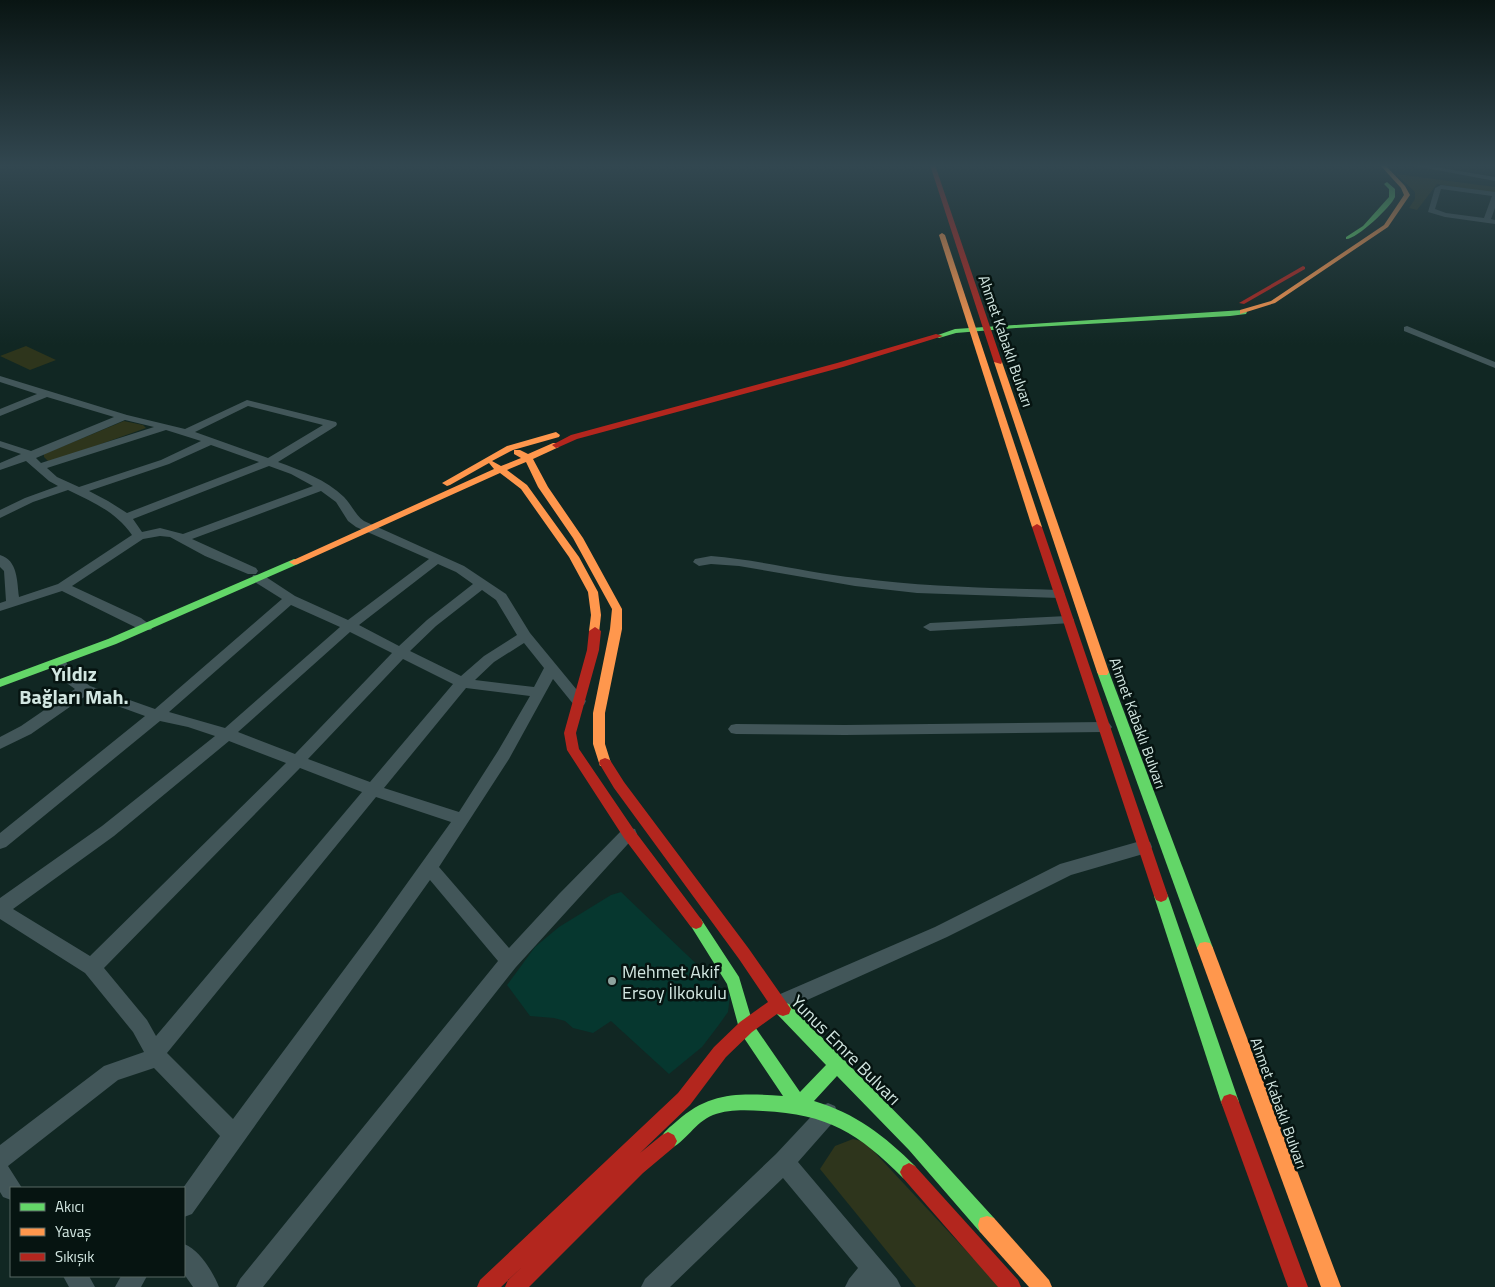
<svg xmlns="http://www.w3.org/2000/svg" width="1495" height="1287" font-family="'Titillium Web',sans-serif">
<rect width="100%" height="100%" fill="#112723"/>
<polygon fill="#06372f" points="621,892 730,996 728,1012 718,1026 702,1047 669,1074 611,1021 593,1033 573,1028 565,1021 554,1018 530,1016 507,985 535,947 559,927 611,895"/>
<g fill="#2e351c">
<polygon points="1396,174 1495,187 1495,193 1437,184 1417,210 1409,208 1415,199 1415,192"/>
<polygon points="26,346 56,360 30,370 0,356"/>
<polygon points="124,421 143,425 146,428 53,461 48,461 44,457 44,454"/>
<polygon points="853,1139 865,1142 1000,1287 916,1287 820,1169 835,1146"/>
</g>
<g fill="none" stroke-linecap="round" stroke-linejoin="round">
<g fill="#425659" fill-rule="evenodd">
<polygon points="1410,165 1423,165 1495,177 1495,181"/>
<path d="M1441 185 1495 192V208L1491 219 1495 220V224L1445 217 1428 212 1435 188ZM1441 189 1492 196 1484 218 1446 213 1435 209Z"/>
<polygon points="1407,326 1495,362 1495,368 1404,331 1404,327"/>
<path d="M0 376 127 415 185 429 247 400 336 422 337 424 336 426 278 462C300 470 327 480 344 497 352 505 355 515 364 521L464 566 506 594 530 633 586 701 584 705H574L553 679 509 759 439 867 509 948 559 894 623 829 629 828 635 829 637 834 516 967 263 1287H236L240 1279 498 961 430 880 192 1214 184 1217 183 1188 220 1136 154 1068 118 1080 8 1166 22 1188H11V1200L3 1197 0 1192V1145L104 1066 144 1052 133 1032 85 973 0 919V898L102 826 215 736 188 727 160 721 6 847 0 849V833L145 716 87 695 31 734 0 749V737L21 726 75 689 61 679 53 663 55 660H65L72 673 90 686 155 709 282 599 253 581 252 578 253 575H263L295 596 348 620 429 559 356 527 348 521 336 502 321 491 192 539 256 568 258 571 256 574H248L205 556 170 537 160 536 143 539 72 586 141 618 153 627 151 630H141L62 591 0 611V603L6 601 4 571 0 567V555C18 560 17 582 19 597L58 584 132 535C115 511 94 503 68 490L33 502 0 518V510L25 498 58 486 49 481 26 461 0 470V463L21 454 0 447V441L31 451 114 417 47 397 0 416V409L37 394 0 382ZM248 406 323 425 268 458 195 432ZM125 420 154 427 41 463 36 458ZM166 430 201 441 161 460 79 487 57 477 47 468ZM211 445 259 462 127 513 108 501 89 491 169 464ZM269 466 291 474 313 486 183 534 160 528 142 532 133 519ZM438 564 456 572 473 584 427 620 399 646 359 625ZM482 590 496 600 517 635 484 656 461 676 410 651 436 626ZM291 605 340 627 225 728 169 712ZM350 632 392 653 295 754 238 732ZM524 643 544 668 534 687 475 680 494 662ZM403 659 453 684 370 782 308 759ZM466 688 530 696 498 751 459 812 384 788ZM229 741 286 763 90 956 13 909 114 836ZM300 768 362 792 156 1036 147 1020 104 968ZM376 797 451 822 375 928 233 1119 167 1053Z"/>
<path d="M711 556C761 560 808 573 858 578 925 587 992 588 1059 590L1065 594 1059 598 917 593 855 586 739 566 711 564 699 566 693 562 695 559Z"/>
<polygon points="1067,616 1072,617 1074,620 1072,623 930,631 923,627 930,623"/>
<polygon points="1104,722 1109,723 1112,727 1109,731 1104,732 845,735 736,734 731,733 728,729 731,725 736,724 845,725"/>
<polygon points="1144,840 1150,842 1152,847 1150,852 1071,875 947,937 785,1010 778,1013 771,1010 768,1004 771,998 935,927 1060,864"/>
<polygon points="828,1103 835,1106 838,1113 835,1120 798,1162 897,1279 901,1287 845,1287 849,1279 858,1268 783,1178 670,1287 641,1287 645,1279 776,1154 821,1106"/>
<path d="M184 1244C199 1249 213 1272 219 1287H193L184 1274Z"/>
<polygon points="63,1276 89,1276 95,1287 69,1287"/>
<polygon points="121,1276 147,1276 141,1287 115,1287"/>
</g>
<g fill="#63d668" fill-rule="evenodd">
<path d="M1387 182 1395 189C1395 190 1395 197 1395 197 1391 207 1356 240 1346 239V237L1363 226 1389 197V189L1384 184Z"/>
<polygon points="1243,310 1247,312 1246,314 1230,316 1016,328 956,333 939,338 935,336 955,329"/>
<polygon points="294,559 298,560 299,562 298,564 116,644 0,687 0,679 108,639"/>
<polygon points="1103,668 1109,672 1213,948 1210,953 1205,954 1200,953 1197,948 1097,672"/>
<polygon points="1161,890 1166,892 1168,896 1239,1102 1236,1108 1230,1110 1224,1108 1221,1102 1154,896 1156,892"/>
<path d="M696 917 701 919 739 977 753 1024 800 1092 826 1065 777 1014 775 1009 777 1004 783 1002 789 1004 921 1138 994 1218 996 1225 994 1232 987 1234 980 1232 909 1150 837 1076 814 1101C855 1113 885 1136 915 1166L918 1172 915 1178 909 1181 903 1178C858 1133 828 1114 763 1111 747 1110 729 1109 713 1115 695 1122 686 1142 668 1150L662 1147 659 1141C663 1132 670 1127 677 1121 710 1091 742 1093 783 1096L740 1032 727 984 689 923 691 919Z"/>
</g>
<g fill="#ff974d" fill-rule="evenodd">
<polygon points="1380,165 1385,165 1405,186 1410,195 1388,227 1275,303 1240,314 1240,310 1271,301 1384,225 1404,195 1401,188"/>
<polygon points="942,233 945,235 1042,527 1040,529 1037,530 1032,527 939,235"/>
<polygon points="995,360 1002,362 1109,672 1107,675 1099,675 1097,672 994,362"/>
<polygon points="556,432 560,435 559,437 513,450 492,461 501,466 521,458 514,454 514,450 520,450 528,454 553,443 559,443 559,447 533,459 548,487 583,538 622,609 622,629 605,713 605,744 611,763 610,766 600,766 593,744 593,713 610,629 612,609 573,538 538,487 526,462 507,470 527,485 579,557 598,592 601,615 599,633 591,633 589,631 591,615 588,592 569,557 521,489 500,473 298,564 294,565 289,562 494,469 489,463 450,485 447,486 442,483 507,446"/>
<polygon points="1205,942 1210,943 1213,948 1341,1287 1321,1287 1197,948 1200,943"/>
<polygon points="987,1216 994,1218 1049,1280 1052,1287 1029,1287 980,1232 978,1225 980,1218"/>
</g>
<g fill="#b3261e" fill-rule="evenodd">
<polygon points="930,165 935,165 1002,362 1001,364 994,362"/>
<polygon points="1303,266 1305,267 1305,269 1244,304 1239,303"/>
<polygon points="936,334 943,336 843,367 577,439 559,447 556,448 552,445 571,435 837,363"/>
<polygon points="1037,524 1042,527 1168,896 1166,900 1161,902 1156,900 1154,896 1032,527"/>
<polygon points="595,627 601,631 599,650 576,733 579,749 634,830 701,919 703,923 701,927 696,929 691,927 624,838 567,750 564,733 587,650 589,631"/>
<polygon points="605,758 610,760 624,782 749,949 791,1009 789,1014 783,1016 777,1014 752,1032 726,1057 690,1105 640,1153 662,1135 668,1132 674,1135 677,1141 674,1147 643,1173 529,1287 505,1287 508,1280 522,1267 501,1287 477,1287 480,1280 678,1093 714,1047 740,1022 768,1002 739,959 614,788 599,763 600,760"/>
<polygon points="1230,1094 1236,1096 1239,1102 1308,1287 1288,1287 1221,1102 1224,1096"/>
<polygon points="909,1163 915,1166 1018,1280 1021,1287 998,1287 903,1178 900,1172 903,1166"/>
</g>
</g>
<linearGradient id="sky" x2="0" y2="1"><stop stop-color="#091513"/><stop offset="0.48" stop-color="#324750"/><stop offset="1" stop-color="#324750" stop-opacity="0"/></linearGradient>
<rect width="1495" height="345" fill="url(#sky)"/>
<circle fill="#8ea39e" stroke="#061411" stroke-width="2" cx="612" cy="981" r="5"/>
<g text-anchor="middle" dominant-baseline="central" stroke-width="5" stroke-linejoin="round" paint-order="stroke">
<g font-size="15" fill="#d2e6e1" stroke="#061411">
<text transform="translate(1006 341) rotate(71)">Ahmet Kabaklı Bulvarı</text>
<text transform="translate(1138 723) rotate(70)">Ahmet Kabaklı Bulvarı</text>
<text transform="translate(1279 1103) rotate(70)">Ahmet Kabaklı Bulvarı</text>
</g>
<g font-size="18" fill="#d2e6e1" stroke="#061411" text-anchor="start">
<text x="622" y="971">Mehmet Akif<tspan x="622" dy="21">Ersoy İlkokulu</tspan></text>
</g>
<g font-size="18" fill="#d2e6e1" stroke="#061411">
<text transform="translate(846 1050) rotate(45)">Yunus Emre Bulvarı</text>
</g>
<g font-size="20" font-weight="bold" fill="#d2e6e1" stroke="#061411">
<text x="74" y="673">Yıldız<tspan x="74" dy="23">Bağları Mah.</tspan></text>
</g>
</g>
<rect x="10" y="1187" width="175" height="90" fill="#061411" stroke="#586864"/>
<rect x="20" y="1203" width="25" height="8" fill="#63d668" stroke="#586864"/>
<text x="55" y="1212" font-size="15" fill="#d2e6e1">Akıcı</text>
<rect x="20" y="1228" width="25" height="8" fill="#ff974d" stroke="#586864"/>
<text x="55" y="1237" font-size="15" fill="#d2e6e1">Yavaş</text>
<rect x="20" y="1253" width="25" height="8" fill="#b3261e" stroke="#586864"/>
<text x="55" y="1262" font-size="15" fill="#d2e6e1">Sıkışık</text>
</svg>
